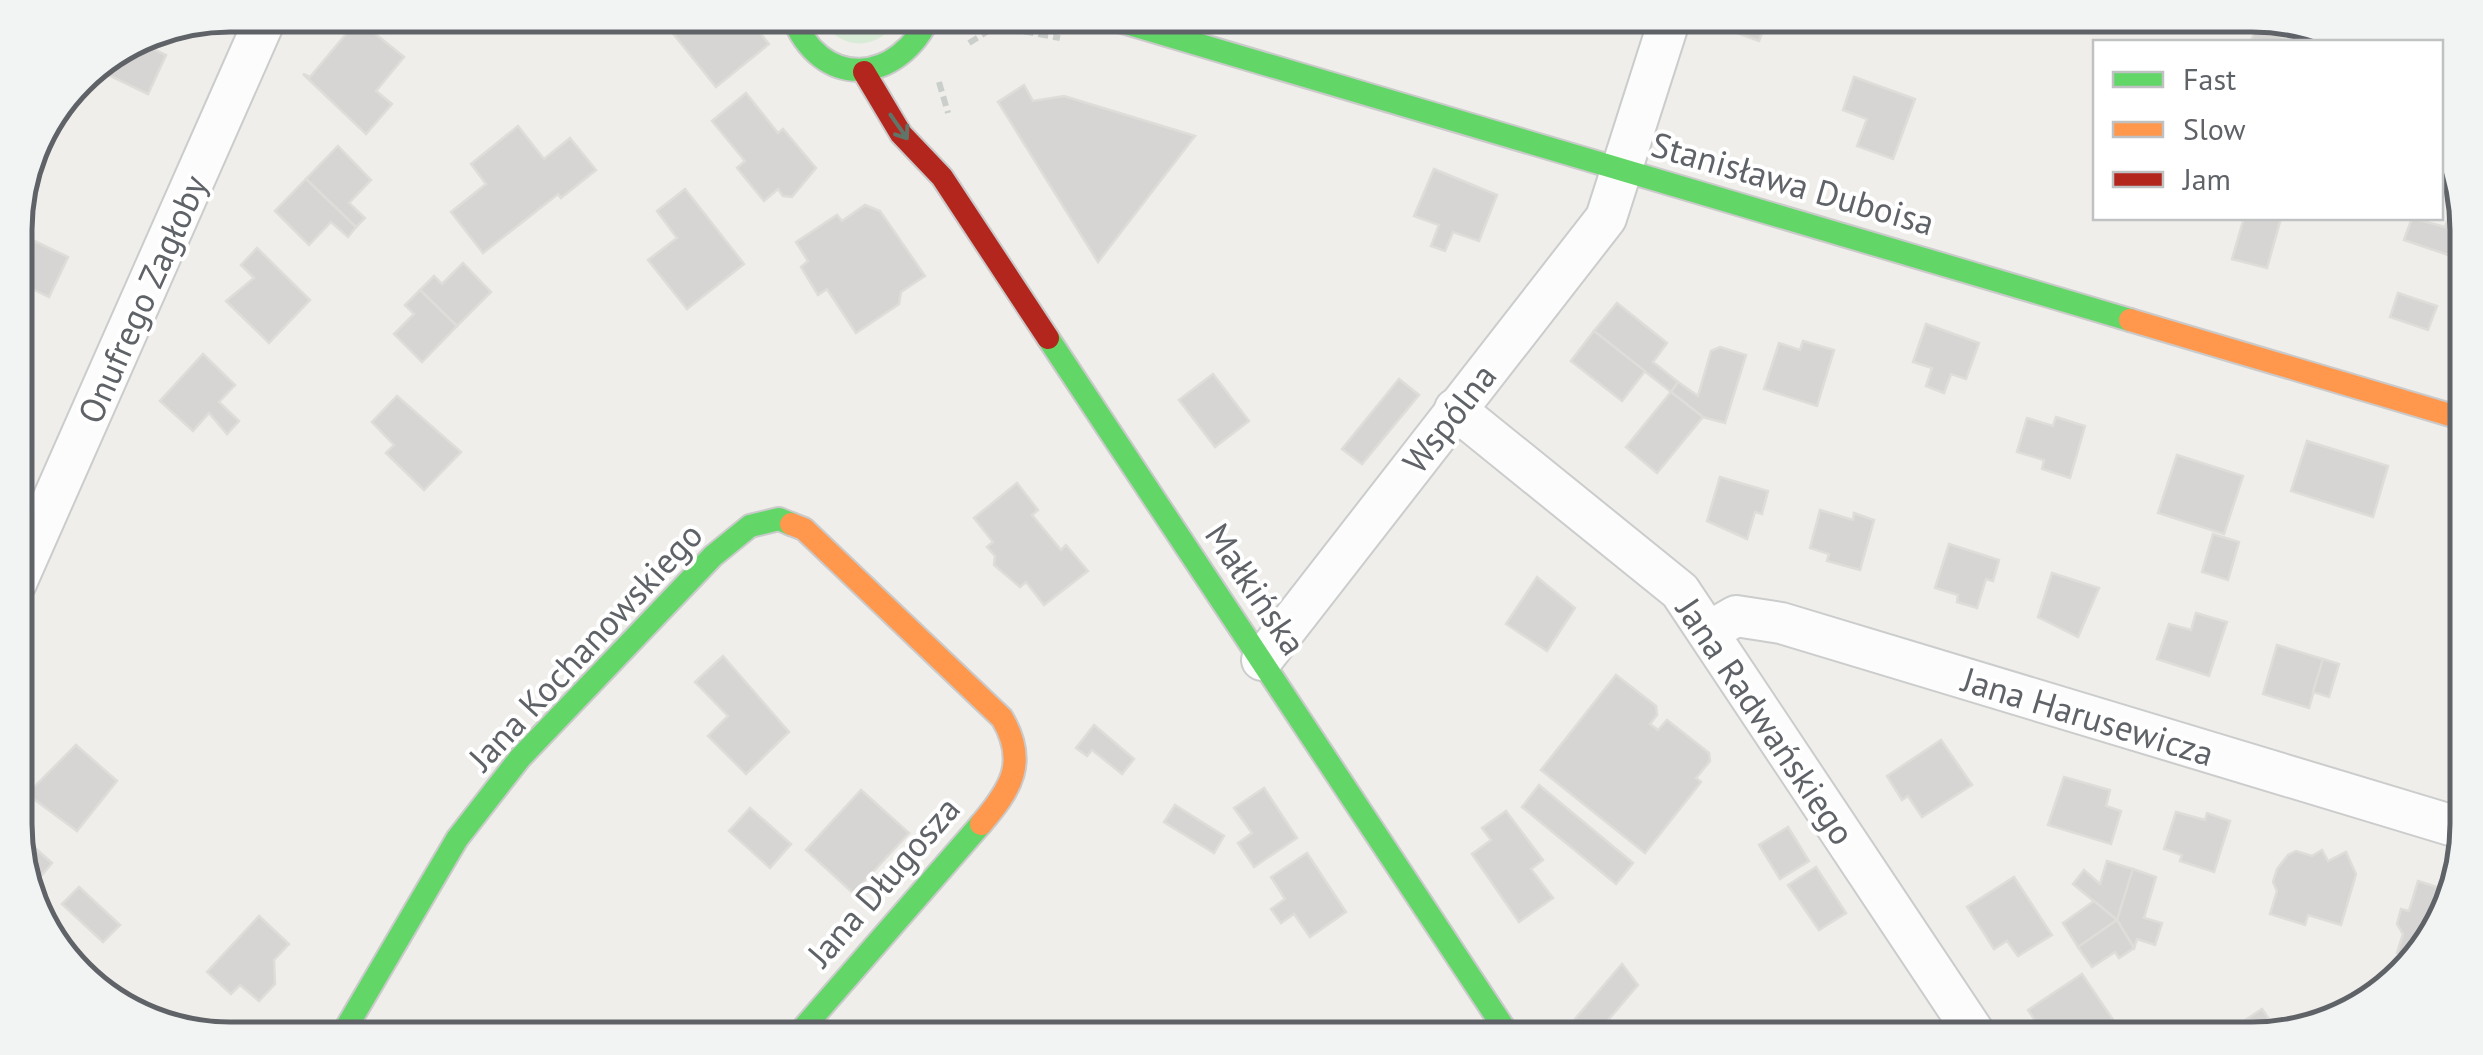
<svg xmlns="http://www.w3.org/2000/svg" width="2483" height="1055" font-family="'PT Sans',sans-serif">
<rect width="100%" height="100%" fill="#efeeea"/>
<path fill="#d8ebd6" d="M815 15H903C875 54 843 52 815 15Z"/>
<g fill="#d6d5d3" stroke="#deddd9" stroke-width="2.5">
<polygon points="677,15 746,15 769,44 716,87 671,31"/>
<polygon points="1731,15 1802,15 1797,31 1765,25 1759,41 1726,29"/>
<polygon points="358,20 404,57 376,91 392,104 366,134 303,74 310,77"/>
<polygon points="2255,29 2301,42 2251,42"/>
<polygon points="135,40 166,55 148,94 106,74 116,51"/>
<polygon points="1854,77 1915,99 1893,159 1857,146 1867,119 1843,110"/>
<polygon points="1024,85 1033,101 1064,96 1195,136 1098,262 998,102"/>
<polygon points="746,93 778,133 783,129 816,168 792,197 783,196 778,189 764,201 737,168 745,161 712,121"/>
<polygon points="518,126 544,159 570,138 596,170 561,198 558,194 483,253 451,212 486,184 471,164"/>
<polygon points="338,146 371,180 349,203 365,218 356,227 306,179"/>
<polygon points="1434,169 1497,195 1479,241 1453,232 1445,251 1431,246 1439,225 1414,216"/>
<polygon points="306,179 356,227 348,237 331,222 309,245 275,211"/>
<polygon points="685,189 744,264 687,309 648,260 677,238 657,211"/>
<polygon points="865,205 880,211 925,276 901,292 899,304 856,333 827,289 818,295 801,267 808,261 796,242 837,215 842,221"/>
<polygon points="2452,208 2466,213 2466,261 2404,240 2412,218 2445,227"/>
<polygon points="2244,218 2281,218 2267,268 2232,259"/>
<polygon points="26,237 68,257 49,297 16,281 16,260"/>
<polygon points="257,248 310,300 269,343 226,301 254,278 241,265"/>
<polygon points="463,263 491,292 457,326 420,290 434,276 442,284"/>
<polygon points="420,290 457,326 422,362 394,334 414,314 405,305"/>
<polygon points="2398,293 2437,306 2428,330 2390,317"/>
<polygon points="1617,303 1667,343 1653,362 1678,382 1671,392 1594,331"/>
<polygon points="1926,324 1979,343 1966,379 1951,374 1944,393 1926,386 1932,368 1913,362"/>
<polygon points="1594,331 1645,371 1622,401 1571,361"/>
<polygon points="1803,341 1834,350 1817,406 1764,389 1779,343 1800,350"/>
<polygon points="1720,347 1746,355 1725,423 1703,417 1671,392 1678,382 1698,396 1711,351"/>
<polygon points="203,354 235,385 219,402 239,421 227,434 209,413 193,431 160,401"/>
<polygon points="1213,374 1249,421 1215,447 1179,400"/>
<polygon points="1399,379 1419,395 1362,464 1342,449"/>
<polygon points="1671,392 1703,417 1657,473 1626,447"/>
<polygon points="397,396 461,452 424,490 386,453 394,445 372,422"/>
<polygon points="2056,417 2085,426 2070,478 2042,469 2044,460 2017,452 2027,418 2053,426"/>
<polygon points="2307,441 2388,466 2373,517 2291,491"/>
<polygon points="2177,455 2243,476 2224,534 2158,513"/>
<polygon points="1720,477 1768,491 1762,514 1755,512 1747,539 1707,521"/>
<polygon points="1017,483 1038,510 1032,515 1061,550 1066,545 1088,571 1044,605 1026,582 1020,587 994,565 995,556 987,547 993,542 974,518"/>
<polygon points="1820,510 1853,520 1854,513 1874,520 1860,570 1827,561 1829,554 1810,548"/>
<polygon points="2467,519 2467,556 2452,549"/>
<polygon points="2213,534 2239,542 2228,580 2202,572"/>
<polygon points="1949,544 1999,560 1993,581 1986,579 1977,608 1957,602 1958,595 1935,588"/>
<polygon points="2052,573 2099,588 2078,637 2038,617"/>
<polygon points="1537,577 1575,608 1547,651 1506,624"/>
<polygon points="2196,613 2227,622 2209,676 2157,659 2169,624 2191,630"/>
<polygon points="2277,645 2323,659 2309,708 2263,694"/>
<polygon points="723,656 789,732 746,774 708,736 728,716 695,682"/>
<polygon points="2323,659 2339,664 2329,697 2313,692"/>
<polygon points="1616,675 1656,706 1657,715 1650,724 1658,730 1667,720 1709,753 1710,761 1696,778 1701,782 1645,853 1541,770"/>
<polygon points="1094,725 1134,759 1122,774 1092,750 1087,756 1076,748"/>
<polygon points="1941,740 1972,785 1922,817 1908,796 1902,800 1887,776"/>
<polygon points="76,745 117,781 77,831 27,794"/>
<polygon points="2064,777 2110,790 2106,806 2121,811 2111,844 2048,825"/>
<polygon points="1539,785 1633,863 1616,884 1522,807"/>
<polygon points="1264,788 1297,838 1254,867 1238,843 1252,833 1234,808"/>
<polygon points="861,790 909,833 853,893 806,850"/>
<polygon points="1175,805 1224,836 1214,853 1164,822"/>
<polygon points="750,808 791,844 770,868 729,831"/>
<polygon points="1506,811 1543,860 1531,869 1553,898 1519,922 1472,854 1491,840 1482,828"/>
<polygon points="2176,812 2205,820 2207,813 2230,821 2214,872 2180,861 2182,855 2164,849"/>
<polygon points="1788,827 1809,861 1780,879 1759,845"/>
<polygon points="17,832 52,863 31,888 17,853"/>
<polygon points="2322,850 2328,861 2346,852 2356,874 2341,925 2308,915 2305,925 2270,914 2277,891 2273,882 2277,869 2288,855 2296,851 2312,856"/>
<polygon points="1307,853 1346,912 1310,937 1294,914 1281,923 1271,909 1285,899 1271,877"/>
<polygon points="2107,861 2133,869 2117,920 2073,884 2084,870 2100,884"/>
<polygon points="1816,867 1846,913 1819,930 1788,885"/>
<polygon points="2133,869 2156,877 2144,918 2162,923 2155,945 2137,939 2134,948 2117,920"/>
<polygon points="2014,877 2052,935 2018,956 2007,941 1994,949 1967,907"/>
<polygon points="2418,881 2437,887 2434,898 2453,900 2411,957 2397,953 2403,934 2397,924 2401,909 2409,911"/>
<polygon points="79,887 120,925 103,942 62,904"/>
<polygon points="2094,901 2117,920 2078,947 2063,923"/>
<polygon points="259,916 289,944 274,960 275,984 259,1001 240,985 231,994 207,972"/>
<polygon points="2117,920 2134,948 2119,958 2115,952 2092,967 2078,947"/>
<polygon points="1622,964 1638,985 1591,1040 1575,1019"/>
<polygon points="2082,974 2122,1033 2112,1040 2057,1040 2047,1024 2040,1028 2028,1010"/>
<polygon points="2262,1009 2280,1035 2234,1040 2229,1031"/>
<polygon points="2187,1023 2197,1040 2161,1040"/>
</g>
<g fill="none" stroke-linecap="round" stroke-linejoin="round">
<defs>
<g id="street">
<polyline points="1455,409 1680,591 1979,1040"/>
<polyline points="16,583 267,15"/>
<polyline points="1710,631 1736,616 1781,623 2467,830"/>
<polyline points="1262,660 1606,218 1671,15"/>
</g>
<g id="fast">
<path d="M792 15C820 91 899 85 930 15"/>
<polyline points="1099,15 2130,320"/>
<polyline points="1048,338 1512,1040"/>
<polyline points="339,1040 457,839 520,758 713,556 750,526 779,519 791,524"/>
<polyline points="793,1040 981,824"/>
</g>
<g id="slow">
<polyline points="2130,320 2467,420"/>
<path d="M791 524 804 529 1002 718C1028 762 1011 789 981 824"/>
</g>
<polyline id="jam" points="864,72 901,134 942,177 1048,338"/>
</defs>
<use href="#street" stroke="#cbcccc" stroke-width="44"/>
<use href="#fast" stroke="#cacacb" stroke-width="26"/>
<use href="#slow" stroke="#cacacb" stroke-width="26"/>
<use href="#jam" stroke="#cacacb" stroke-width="26"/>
<g stroke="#cacfcc" stroke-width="6" stroke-dasharray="10 5" stroke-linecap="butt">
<polyline points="969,43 996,26 1060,38"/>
<polyline points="939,82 948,113"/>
</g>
<use href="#street" stroke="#fdfcfc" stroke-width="40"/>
<use href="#fast" stroke="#63d668" stroke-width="22"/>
<use href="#slow" stroke="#ff974d" stroke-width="22"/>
<use href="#jam" stroke="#b3261e" stroke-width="22"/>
</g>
<defs><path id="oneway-shaft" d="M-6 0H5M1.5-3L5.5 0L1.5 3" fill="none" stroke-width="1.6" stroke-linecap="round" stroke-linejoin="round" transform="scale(2.5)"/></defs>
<use stroke="#607468" href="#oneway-shaft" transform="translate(899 127) rotate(55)"/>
<g text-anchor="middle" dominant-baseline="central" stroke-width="8" stroke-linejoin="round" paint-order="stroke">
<g font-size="35" fill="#5f6368" stroke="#fff">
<text transform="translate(1793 183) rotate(16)">Stanisława Duboisa</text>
<text transform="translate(142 299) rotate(-66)">Onufrego Zagłoby</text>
<text transform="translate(1449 418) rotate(-52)">Wspólna</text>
<text transform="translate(1256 589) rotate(56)">Małkińska</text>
<text transform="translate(585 646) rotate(-47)">Jana Kochanowskiego</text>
<text transform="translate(2088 716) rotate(17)">Jana Harusewicza</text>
<text transform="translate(1766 721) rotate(56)">Jana Radwańskiego</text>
<text transform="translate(883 881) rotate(-49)">Jana Długosza</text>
</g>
</g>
<path d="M0 0H2483V1055H0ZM230 32H2252A198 198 0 0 1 2450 230V824A198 198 0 0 1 2252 1022H230A198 198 0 0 1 32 824V230A198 198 0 0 1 230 32Z" fill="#f2f3f3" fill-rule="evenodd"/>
<path fill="none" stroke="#5f6368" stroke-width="5" d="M230 32H2252A198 198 0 0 1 2450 230V824A198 198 0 0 1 2252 1022H230A198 198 0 0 1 32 824V230A198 198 0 0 1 230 32Z"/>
<rect x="2093" y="40" width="350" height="180" fill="#ffffff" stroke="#bfc1c3" stroke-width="2.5"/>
<rect x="2113" y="72" width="50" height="15" fill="#63d668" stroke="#bfc1c3" stroke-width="2.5"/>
<text x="2183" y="90" font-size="30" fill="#5f6368">Fast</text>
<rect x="2113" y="122" width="50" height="15" fill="#ff974d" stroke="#bfc1c3" stroke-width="2.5"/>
<text x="2183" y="140" font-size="30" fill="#5f6368">Slow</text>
<rect x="2113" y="172" width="50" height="15" fill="#b3261e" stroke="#bfc1c3" stroke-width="2.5"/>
<text x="2183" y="190" font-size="30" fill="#5f6368">Jam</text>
</svg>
